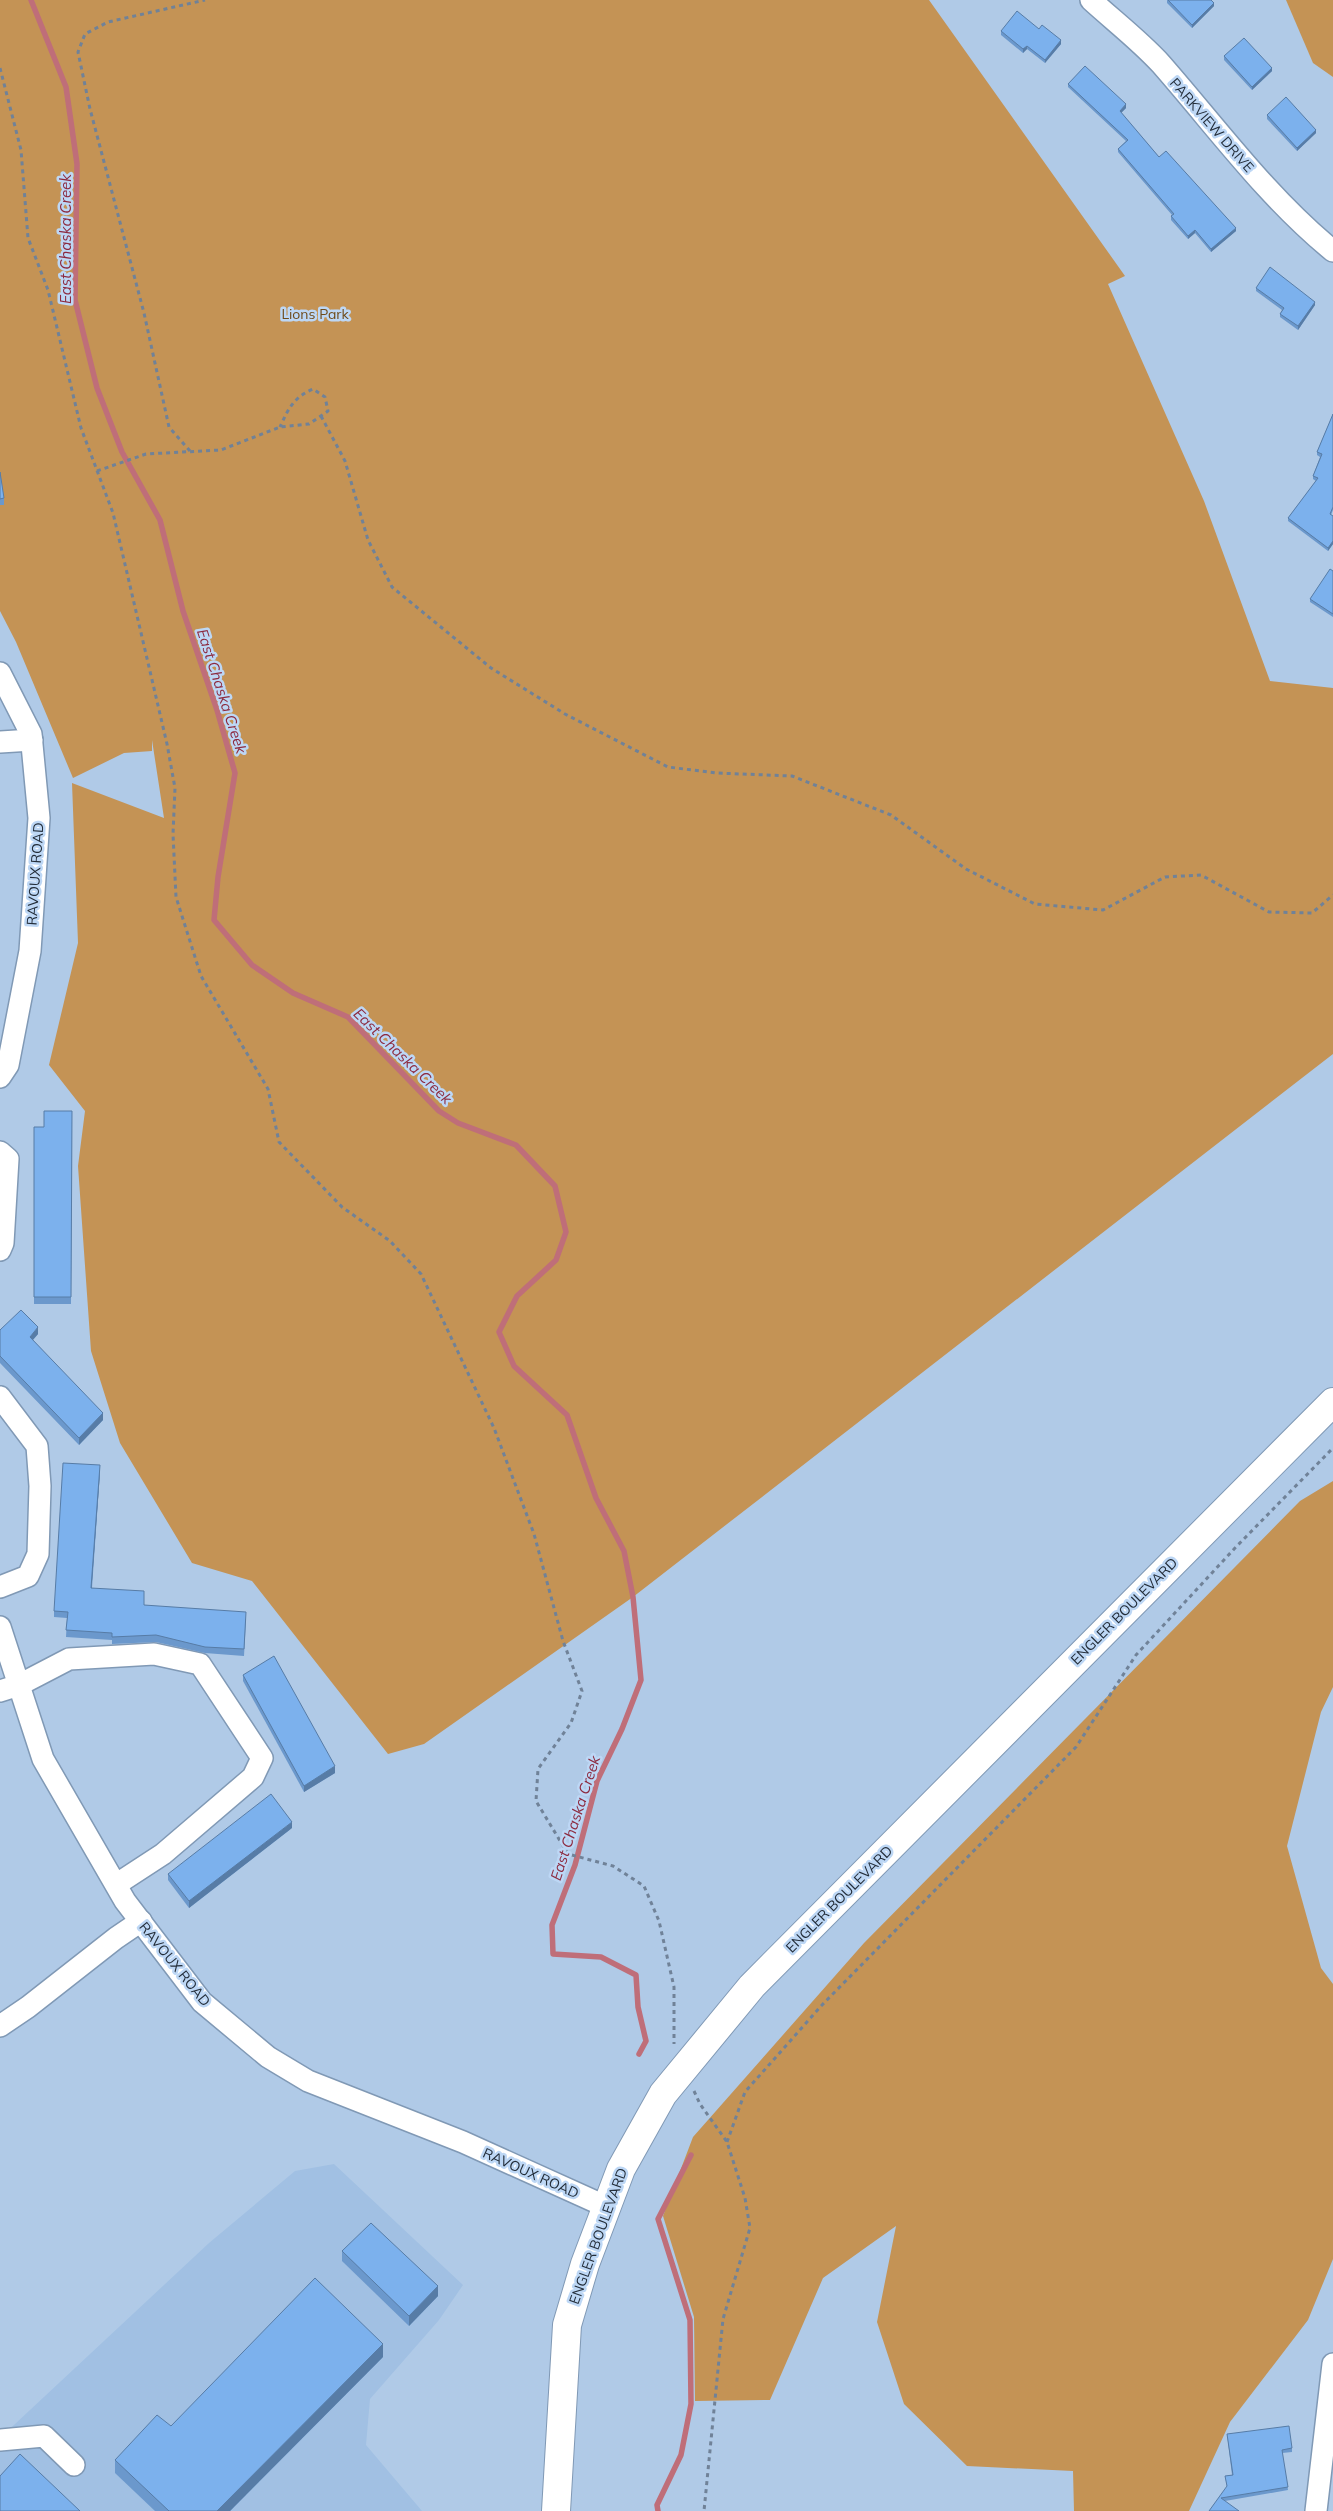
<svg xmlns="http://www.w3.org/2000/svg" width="1333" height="2511" font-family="Mulish,sans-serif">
<rect width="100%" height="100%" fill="#b0cae7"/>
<polygon fill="#a1c0e3" points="334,2164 463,2285 439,2320 370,2399 366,2445 422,2511 0,2511 0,2438 209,2243 295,2171"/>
<g fill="#c49355">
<polygon points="0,0 929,0 1125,276 1108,284 1204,501 1270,681 1333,688 1333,1054 633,1597 424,1744 388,1754 252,1581 192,1563 120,1443 91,1351 78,1166 85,1111 49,1065 78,943 72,783 164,818 152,740 152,751 124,753 73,778 16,642 0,611"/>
<polygon points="1286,0 1333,0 1333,77 1313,63"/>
<polygon points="1333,1481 1333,1687 1321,1712 1287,1846 1321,1968 1333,1984 1333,2259 1308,2320 1230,2422 1189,2511 1074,2511 1073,2471 967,2466 904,2404 877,2322 896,2226 823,2278 770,2400 695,2401 694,2317 663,2216 693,2137 864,1943 1300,1501"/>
</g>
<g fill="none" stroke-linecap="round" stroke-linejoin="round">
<g stroke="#bf6e79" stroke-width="5.5">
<polyline points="31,0 66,87 77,164 75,300 97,388 122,452 160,520 183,611 217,710 235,773 218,877 214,920 252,965 293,993 348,1017 439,1111 458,1123 516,1145 555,1186 566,1232 556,1260 517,1296 499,1332 514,1366 567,1415 596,1498 624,1551 633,1597 641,1680 622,1729 597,1781 575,1865 552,1925 553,1954 601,1957 636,1975 638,2007 646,2041 639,2054"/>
<polyline points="658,2511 657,2505 681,2455 691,2404 690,2320 658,2219 691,2155"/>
</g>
<defs>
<g id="minor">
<path d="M1091 0C1114 21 1140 41 1161 64 1217 128 1267 197 1333 251"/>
<polyline points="0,673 31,734 39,818 30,951 8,1065 0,1077"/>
<polyline points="0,742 32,740"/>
<polyline points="0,1152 8,1159 3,1243 0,1250"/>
<polyline points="0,1397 37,1446 40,1486 38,1554 28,1576 0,1587"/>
<polyline points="0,1627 43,1759 125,1901 202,2002 268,2057 308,2081 463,2142 607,2207"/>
<polyline points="0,1691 19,1685 69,1659 154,1654 200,1664 262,1758 253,1777 163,1854 117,1884"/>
<polyline points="0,2026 28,2007 116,1938 141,1921"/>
<polyline points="0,2440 44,2436 74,2465"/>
<polyline points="1316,2511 1333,2364"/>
</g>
<polyline id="major" points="556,2511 567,2325 585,2264 621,2169 663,2094 752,1986 1333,1402"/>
</defs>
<use href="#minor" stroke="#8099b5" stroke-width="24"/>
<use href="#major" stroke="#8099b5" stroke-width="30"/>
<g stroke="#708298" stroke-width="3" stroke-dasharray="4 4" stroke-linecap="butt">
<polyline points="0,68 21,150 28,238 48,290 81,428 113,513 167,744 175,788 173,834 176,897 201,976 268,1089 279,1142 342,1207 390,1241 421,1274 494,1428 534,1534 563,1641 582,1691 571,1723 538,1769 536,1801 568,1854 613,1866 644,1886 659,1921 674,1987 674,2044"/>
<polyline points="321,416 345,461 368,540 392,587 491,668 565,714 668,767 716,773 792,776 891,815 966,869 1035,904 1103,910 1165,877 1201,875 1269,912 1312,913 1333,895"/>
<polyline points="190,451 169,427 144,313 90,109 78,52 85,34 108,22 205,0"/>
<path d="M97 471 146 454 221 450 280 427 309 424 328 411 325 397 313 389C294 397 288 409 280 427"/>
<polyline points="694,2091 700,2104 727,2142 745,2198 750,2228 723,2319 704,2511"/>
<polyline points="727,2142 745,2092 821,2006 1076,1747 1136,1655 1235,1548 1333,1448"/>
</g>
<use href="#minor" stroke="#fff" stroke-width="21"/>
<use href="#major" stroke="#fff" stroke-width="28"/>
</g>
<g fill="#6b98cc">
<polygon points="1167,0 1214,6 1192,28 1167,3"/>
<polygon points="1039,29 1061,44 1045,63 1027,49 1023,53 1001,35 1001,31"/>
<polygon points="1224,56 1272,71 1252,90 1224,60"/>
<polygon points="1068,84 1126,108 1121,113 1159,157 1236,231 1211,252 1195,233 1188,239 1171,220 1171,216 1172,215 1118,152 1118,149 1126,141 1068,87"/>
<polygon points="1267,115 1316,133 1297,151 1267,119"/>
<polygon points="1256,288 1315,305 1298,330 1280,317 1280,314 1282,310 1256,291"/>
<polygon points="1333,414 1333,510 1331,515 1333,516 1333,544 1328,551 1288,521 1288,518 1316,481 1313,479 1313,476 1320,457 1317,455 1317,452"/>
<polygon points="0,472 4,498 4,505 0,505"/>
<polygon points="1333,571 1333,617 1310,602 1310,599"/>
<polygon points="72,1111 71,1304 34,1304 34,1127 44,1127"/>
<polygon points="0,1330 38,1334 33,1340 103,1420 79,1445 0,1363"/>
<polygon points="100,1472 92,1588 144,1605 246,1619 244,1656 205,1653 156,1642 112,1644 112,1640 66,1637 67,1618 54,1617 54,1611"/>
<polygon points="243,1675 335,1773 304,1792 243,1681"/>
<polygon points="292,1828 189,1908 168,1880 168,1874"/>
<polygon points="342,2251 438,2296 409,2326 342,2261"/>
<polygon points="383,2357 230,2511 155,2511 115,2473 115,2460 171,2426"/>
<polygon points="1227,2434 1292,2448 1292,2452 1282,2453 1288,2490 1225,2501 1209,2511 1227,2487 1225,2476 1232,2475"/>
</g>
<g fill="#577ca6">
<polygon points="1214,3 1214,6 1192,28 1192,25"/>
<polygon points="1061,40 1061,44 1045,63 1045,60"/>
<polygon points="1027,46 1027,49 1023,53 1023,49"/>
<polygon points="1272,68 1272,71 1252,90 1252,87"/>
<polygon points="1126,104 1126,108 1120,114 1120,111"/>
<polygon points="1316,130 1316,133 1297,151 1297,148"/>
<polygon points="1236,228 1236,231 1211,252 1211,249"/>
<polygon points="1195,230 1195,233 1188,239 1188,236"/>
<polygon points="1315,302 1315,305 1298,330 1298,326"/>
<polygon points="1333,541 1333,544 1328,551 1328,548"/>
<polygon points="38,1327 38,1334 30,1343 30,1337"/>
<polygon points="103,1413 103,1420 79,1445 79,1438"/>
<polygon points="100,1465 100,1472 91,1595 91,1588"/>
<polygon points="335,1766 335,1773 304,1792 304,1786"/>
<polygon points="292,1822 292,1828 189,1908 189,1901"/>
<polygon points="438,2286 438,2296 409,2326 409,2316"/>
<polygon points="383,2344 383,2357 230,2511 217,2511"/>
</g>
<g fill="#7cb1ed" stroke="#577ca6">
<polygon points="1168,0 1211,0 1214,3 1192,25"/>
<polygon points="1017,11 1039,29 1042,25 1061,40 1045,60 1027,46 1023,49 1001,31"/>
<polygon points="1244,38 1272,68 1252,87 1224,56"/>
<polygon points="1085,66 1126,104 1120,111 1159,157 1166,151 1236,228 1211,249 1195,230 1188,236 1171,216 1174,214 1118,149 1128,140 1068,84"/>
<polygon points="1286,97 1316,130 1297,148 1267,115"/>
<polygon points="1270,267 1315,302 1298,326 1280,314 1284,308 1256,288"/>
<polygon points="1333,414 1333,507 1330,514 1333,516 1333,541 1328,548 1288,518 1318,478 1313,476 1322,454 1317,452"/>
<polygon points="0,472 4,498 0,499"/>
<polygon points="1330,569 1333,571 1333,614 1310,599"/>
<polygon points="44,1111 72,1111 71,1297 34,1297 34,1127 44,1127"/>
<polygon points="21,1310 38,1327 30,1337 103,1413 79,1438 0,1356 0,1330"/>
<polygon points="63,1463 100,1465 91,1588 144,1591 144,1605 246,1612 244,1649 205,1647 156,1635 112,1637 112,1633 66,1630 68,1612 54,1611"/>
<polygon points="274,1656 335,1766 304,1786 243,1675"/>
<polygon points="271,1794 292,1822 189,1901 168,1874"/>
<polygon points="371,2223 438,2286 409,2316 342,2251"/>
<polygon points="315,2278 383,2344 217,2511 169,2511 115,2460 157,2415 171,2426"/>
<polygon points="1289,2426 1292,2448 1282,2450 1288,2487 1221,2498 1239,2511 1209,2511 1227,2486 1225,2476 1233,2475 1227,2434"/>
<polygon points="20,2454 80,2511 0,2511 0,2476"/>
</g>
<g text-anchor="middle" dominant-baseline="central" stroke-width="5" stroke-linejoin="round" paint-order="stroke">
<g font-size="14" fill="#232d39" stroke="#bdd7f5">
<text transform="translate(1212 125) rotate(49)">PARKVIEW DRIVE</text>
<text transform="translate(35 874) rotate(-86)">RAVOUX ROAD</text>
<text transform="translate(1124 1611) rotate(-45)">ENGLER BOULEVARD</text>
<text transform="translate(839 1899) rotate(-45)">ENGLER BOULEVARD</text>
<text transform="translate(175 1964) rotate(51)">RAVOUX ROAD</text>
<text transform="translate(531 2173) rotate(24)">RAVOUX ROAD</text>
<text transform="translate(598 2236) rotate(-70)">ENGLER BOULEVARD</text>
</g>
<g font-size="14" fill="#6f4b1a" stroke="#bdd7f5">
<text x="315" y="314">Lions Park</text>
</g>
<g font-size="15" font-style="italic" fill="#8c2a3f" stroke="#bdd7f5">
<text transform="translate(65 239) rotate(-90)">East Chaska Creek</text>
<text transform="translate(222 691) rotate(72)">East Chaska Creek</text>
<text transform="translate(403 1056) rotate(44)">East Chaska Creek</text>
<text transform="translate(575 1818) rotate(-72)">East Chaska Creek</text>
</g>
</g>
</svg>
